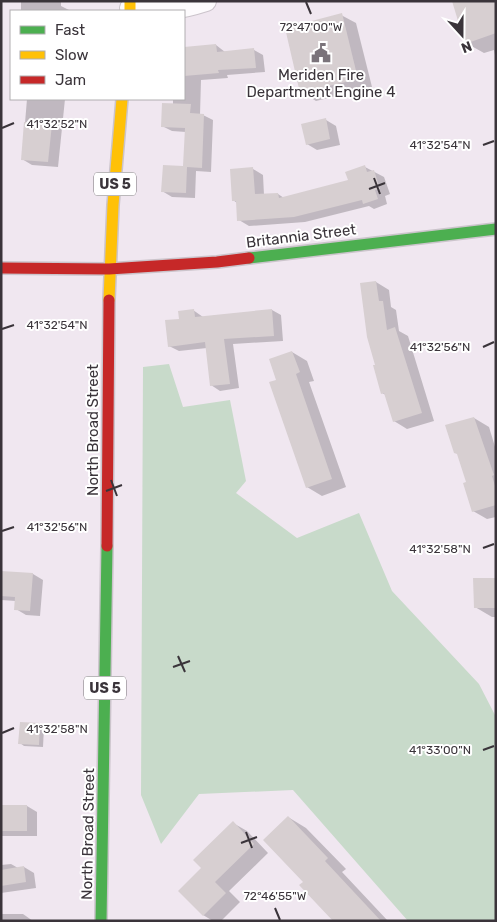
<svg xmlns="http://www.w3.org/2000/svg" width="497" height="922" font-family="Rubik,sans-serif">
<rect width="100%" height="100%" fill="#f0e7f0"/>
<polygon fill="#c8daca" points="169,364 183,407 230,400 246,481 236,493 297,538 359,513 392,591 479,684 496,717 496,921 408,921 293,790 199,794 161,844 141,795 143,367"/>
<g fill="#0003">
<polygon points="21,1 61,1 61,6 71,11 21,11"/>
<polygon points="496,1 496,60 494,50 484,53 466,43"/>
<polygon points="341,15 356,23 372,87 316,101 302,92"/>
<polygon points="216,45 225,52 254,50 263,55 265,72 227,75 228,78 201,80 200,115 203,115 213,120 211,172 196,171 195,198 172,197 162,191 184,167 186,132 172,131 162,126 173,104 173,99 184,99 184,48"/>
<polygon points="27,99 65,99 58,167 32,165 22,159"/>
<polygon points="326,120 336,126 340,145 317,150 307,144"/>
<polygon points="365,167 384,177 390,194 385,196 387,204 374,209 369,206 305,222 249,226 239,220 237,203 233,200 253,169 263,175 264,195 278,194 284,198 349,181"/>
<polygon points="376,282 389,290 391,307 396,310 399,331 408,336 434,421 407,429 394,421 386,395 382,393 377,366"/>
<polygon points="193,310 203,317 272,310 281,315 283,341 233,344 239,388 220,391 211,385 207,348 179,351 169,346 180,320"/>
<polygon points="292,352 307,361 314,381 309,382 346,487 322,496 307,487 278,381"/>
<polygon points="474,418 489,427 496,450 496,517 487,519 473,511 467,483"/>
<polygon points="33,574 43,580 40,616 26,615 16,609 16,601 1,600 1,577"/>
<polygon points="496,579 496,617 492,617 475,607"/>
<polygon points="40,724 44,727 43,747 24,746 20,743"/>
<polygon points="1,806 27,806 37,812 37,836 1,836"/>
<polygon points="288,817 306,828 346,869 342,872 388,921 335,921 304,882"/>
<polygon points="233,823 247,831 268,853 229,891 240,902 221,921 213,921 203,915 203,868"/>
<polygon points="11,864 18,868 24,867 34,873 36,888 1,893 1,865"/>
<polygon points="1,914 23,914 33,921 1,921"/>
</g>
<g fill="#d7cfd1">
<polygon points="452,1 496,1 496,33 465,44"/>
<polygon points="342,13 358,79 300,93 285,28"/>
<polygon points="216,44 217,52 254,48 256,68 218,70 219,73 184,76 184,47"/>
<polygon points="162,103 191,104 190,113 204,114 202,168 187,167 186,193 161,192 163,165 183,166 185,128 161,127"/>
<polygon points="326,118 330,139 306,145 301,124"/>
<polygon points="24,122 52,124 48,162 21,160"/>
<polygon points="365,165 367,172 374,170 380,189 375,190 378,199 363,204 362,200 294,217 237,221 236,201 232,201 230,169 253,167 255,194 278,193 279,198 348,180 345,172"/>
<polygon points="376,281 379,301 383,301 387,330 395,327 422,413 393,422 384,393 381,394 373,365 375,365 367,337 360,283"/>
<polygon points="194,309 195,317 272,309 274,336 224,339 230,384 210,386 205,342 168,347 165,320 179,319 178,311"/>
<polygon points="292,351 300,372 296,374 332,479 306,488 269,382 276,380 269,359"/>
<polygon points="474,417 494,475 492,476 496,489 496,505 472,512 463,483 466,482 457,454 454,453 445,425"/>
<polygon points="1,571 33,573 30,611 14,610 15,597 1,596"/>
<polygon points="473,578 496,578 496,608 474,608"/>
<polygon points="20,722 40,723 39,745 18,744"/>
<rect x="1" y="805" width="26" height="26"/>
<polygon points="288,816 328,858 325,861 381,921 333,921 299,885 303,882 263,840"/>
<polygon points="233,821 254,844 215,882 226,893 203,916 178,891 201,868 193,860"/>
<polygon points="24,866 26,882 1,886 1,870"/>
</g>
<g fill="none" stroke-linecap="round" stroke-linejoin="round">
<defs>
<path id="street" d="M130 8C162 11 175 11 206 1"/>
<g id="fast">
<polyline points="249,258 496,229"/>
<polyline points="101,921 107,546"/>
</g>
<g id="slow">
<polyline points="130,1 130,11"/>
<polyline points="109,300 113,205 122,99"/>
</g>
<g id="jam">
<polyline points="1,268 109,269 217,262 249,258"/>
<polyline points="107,546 109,300"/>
</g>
</defs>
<use href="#street" stroke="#cbc4cb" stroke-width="22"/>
<use href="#fast" stroke="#cbc4cb" stroke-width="14"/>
<use href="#slow" stroke="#cbc4cb" stroke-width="14"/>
<use href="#jam" stroke="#cbc4cb" stroke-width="14"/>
<use href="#street" stroke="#fdfbfd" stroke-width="20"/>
<use href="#fast" stroke="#4caf50" stroke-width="11"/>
<use href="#slow" stroke="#ffc107" stroke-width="11"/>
<use href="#jam" stroke="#c62828" stroke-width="11"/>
</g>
<path fill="none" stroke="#3a343a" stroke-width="2" d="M306 2 311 14M2 128 14 123M483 145 494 141M374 178 380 194M369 189 385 183M2 329 14 325M483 347 494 342M111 480 117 496M106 491 122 485M2 531 14 527M483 548 494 544M178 656 185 672M173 667 190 661M2 733 14 728M483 750 494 746M246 832 252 848M241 843 257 837M275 908 280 920"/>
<defs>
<symbol id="civic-bare" viewBox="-9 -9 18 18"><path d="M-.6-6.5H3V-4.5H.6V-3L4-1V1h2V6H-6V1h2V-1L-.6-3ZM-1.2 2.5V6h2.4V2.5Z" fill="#7a737a" stroke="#fff" stroke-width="2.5" paint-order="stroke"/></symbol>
</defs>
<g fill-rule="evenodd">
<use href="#civic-bare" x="307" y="39" width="28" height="28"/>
</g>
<g text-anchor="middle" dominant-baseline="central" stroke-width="4" stroke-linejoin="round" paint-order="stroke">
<g fill="#fff" stroke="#757175" stroke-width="1">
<rect x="94" y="172.5" width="42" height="23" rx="4"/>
<rect x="84" y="676.5" width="42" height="23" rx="4"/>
</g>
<g font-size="14" font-weight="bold" fill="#3a343a">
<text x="115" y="184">US 5</text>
<text x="105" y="688">US 5</text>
</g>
<g font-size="15" fill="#3a343a" stroke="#fff">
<text x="321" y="75">Meriden Fire<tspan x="321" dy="17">Department Engine 4</tspan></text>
</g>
<g font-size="15" fill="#3a343a" stroke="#fff">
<text transform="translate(301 236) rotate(-7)">Britannia Street</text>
<text transform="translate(93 430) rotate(-90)">North Broad Street</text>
<text transform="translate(88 834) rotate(-89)">North Broad Street</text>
</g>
</g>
<g font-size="12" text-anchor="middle" fill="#3a343a" stroke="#fff" stroke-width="4" stroke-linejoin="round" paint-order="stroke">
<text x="311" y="31">72°47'00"W</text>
<text x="57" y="128">41°32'52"N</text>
<text x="440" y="149">41°32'54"N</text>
<text x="57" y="329">41°32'54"N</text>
<text x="440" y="351">41°32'56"N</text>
<text x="57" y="531">41°32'56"N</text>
<text x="440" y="553">41°32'58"N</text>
<text x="57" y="733">41°32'58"N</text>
<text x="440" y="754">41°33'00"N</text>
<text x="275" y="900">72°46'55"W</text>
</g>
<rect width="497" height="922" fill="none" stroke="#3a343a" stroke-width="5"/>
<rect x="10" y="10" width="175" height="90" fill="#ffffff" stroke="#b0aeb0"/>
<rect x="20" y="26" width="25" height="8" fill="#4caf50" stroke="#b0aeb0"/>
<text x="55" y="35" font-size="15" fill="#3a343a">Fast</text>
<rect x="20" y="51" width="25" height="8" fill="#ffc107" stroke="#b0aeb0"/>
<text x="55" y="60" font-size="15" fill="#3a343a">Slow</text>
<rect x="20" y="76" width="25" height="8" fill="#c62828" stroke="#b0aeb0"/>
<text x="55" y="85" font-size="15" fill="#3a343a">Jam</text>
<g transform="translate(462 35) rotate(159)" stroke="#ffffff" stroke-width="4" paint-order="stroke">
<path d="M0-4L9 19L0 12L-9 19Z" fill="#3a343a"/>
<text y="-8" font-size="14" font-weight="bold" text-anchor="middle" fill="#3a343a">N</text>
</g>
</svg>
